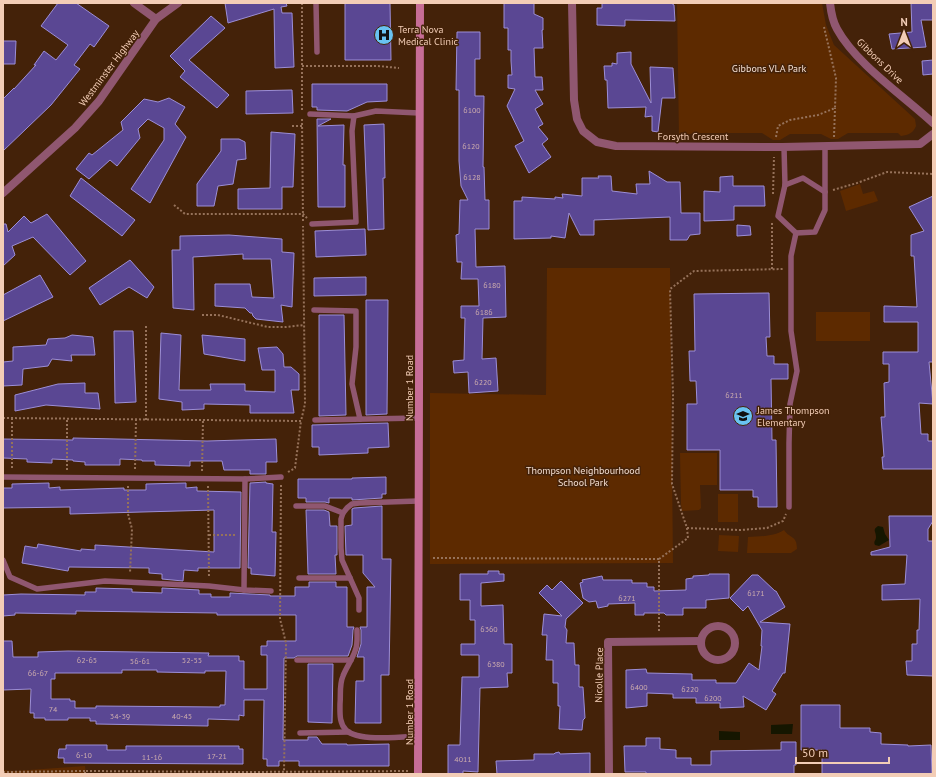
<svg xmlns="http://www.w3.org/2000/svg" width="936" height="777" font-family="'PT Sans',sans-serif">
<rect width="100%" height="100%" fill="#442209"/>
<g fill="#5d2a00">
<path d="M677 3H822L826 25 834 45 915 119 916 126C913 133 909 135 901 136L898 133H848L838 139H831L821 134H790L780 140H773L762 133H693L679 139Z"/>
<polygon points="860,184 863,194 874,191 878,201 846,211 840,191"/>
<polygon points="547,268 670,268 673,563 430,564 430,393 546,395"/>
<rect x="816" y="312" width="54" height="29"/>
<polygon points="680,453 717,453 717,485 700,485 701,508 699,510 682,511 681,504"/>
<rect x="718" y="494" width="20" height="28"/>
<path d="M784 530C790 539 797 535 797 549L791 553H747L748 537C760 536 773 537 784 530Z"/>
<polygon points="719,535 739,536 738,552 718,551"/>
<polygon points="85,766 86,774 3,774 3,770 15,771"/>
</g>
<g fill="#151600">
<path d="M878 526 883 527 885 534 889 540 879 546 875 545C873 541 876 541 876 537 876 531 872 530 878 526Z"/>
<polygon points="793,724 792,734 771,734 771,725"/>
<polygon points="719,731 740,732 740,740 719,740"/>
</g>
<g fill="#5a4793" stroke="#9c8ed6" fill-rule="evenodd">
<polygon points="58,3 76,3 109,26 94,47 90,44 74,65 80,69 51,105 3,151 3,99 14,88 14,89 36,65 34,65 44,51 56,60 68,45 41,26"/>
<polygon points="225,3 286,3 287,6 281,7 282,13 292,13 294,67 275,68 274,9 228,23"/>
<polygon points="345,3 390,3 391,60 345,60"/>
<polygon points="504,3 534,3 534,14 543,18 543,30 542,30 543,48 534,48 535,77 542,77 543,90 535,90 543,104 535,109 543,124 538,127 548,139 542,144 551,157 529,173 515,146 524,141 507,106 515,89 508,88 508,75 512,75 511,61 511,50 508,50 508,28 504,28"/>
<polygon points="602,3 671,3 674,5 675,21 625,20 625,26 597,25 597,8 602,8"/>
<polygon points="911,3 933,3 933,20 921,20 926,47 892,49 889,34 912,32"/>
<polygon points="211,16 225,28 189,60 229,95 217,108 180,77 185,71 170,56"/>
<polygon points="457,32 480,32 480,59 475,59 475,96 484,96 483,167 484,167 485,200 489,200 489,229 475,229 476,267 505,266 506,317 483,318 482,359 496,358 498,391 469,393 468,372 454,373 453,361 464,360 465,318 461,318 461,306 479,306 478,279 461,279 462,262 457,262 456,235 459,234 460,200 468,200 461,186 459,161 459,90 456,90"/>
<polygon points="3,41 16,41 15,64 3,64"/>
<polygon points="631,52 631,64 651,103 650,67 673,68 675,98 662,98 658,132 652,131 652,116 645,117 646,107 608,108 607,80 605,80 604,66 612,66 612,63 617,64 617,53"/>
<polygon points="933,60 933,74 923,75 922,61"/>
<polygon points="312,84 387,84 387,101 367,102 347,111 317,110 317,107 312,107"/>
<polygon points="292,90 293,113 246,114 246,91"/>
<polygon points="169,98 185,107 175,124 186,137 150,203 131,189 164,140 164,128 148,119 138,129 140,138 117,166 110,160 89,179 76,169 89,153 92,155 123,130 121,122 144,99 158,102"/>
<polygon points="317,119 331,119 318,126 344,125 343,165 345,165 345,207 318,207"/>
<polygon points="384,124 385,178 383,178 384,229 368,230 364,125"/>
<polygon points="271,132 295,134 293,187 282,187 282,209 238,209 238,189 270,188"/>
<polygon points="221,139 239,139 245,142 246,159 237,160 233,184 218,186 214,206 197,206 197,184 221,151"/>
<polygon points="649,171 667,182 680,182 681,213 700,213 700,234 690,235 687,240 670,240 670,217 594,220 594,235 580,235 569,213 565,238 551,236 551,238 514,239 514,201 522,201 522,197 555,199 555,197 563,198 562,194 582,196 582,178 599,178 598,176 611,176 612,191 637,194 636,184 650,184"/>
<polygon points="733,176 733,186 764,186 765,206 734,206 734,220 704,221 704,191 720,192 720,177"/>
<polygon points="81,178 135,220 122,236 70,196"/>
<polygon points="933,196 933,362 929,362 933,404 919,403 921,434 928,434 928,441 933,441 933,469 883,469 882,457 884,457 881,417 885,417 884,383 889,382 889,364 883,364 883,352 918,352 918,322 884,322 884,306 917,307 914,256 911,256 911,235 924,231 909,207"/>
<polygon points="47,214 86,261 70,275 33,237 12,246 15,255 3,266 3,224 6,224 8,232 24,216 31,223"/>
<polygon points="737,225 750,226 751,235 737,236"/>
<polygon points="365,229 366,255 316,257 315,231"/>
<polygon points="229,235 282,239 282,252 294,253 292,307 281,305 283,322 256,319 253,316 252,313 250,313 245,308 215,306 215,284 250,284 252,297 274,298 271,259 243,259 243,254 193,257 194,310 173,308 172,250 180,250 180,236"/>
<polygon points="130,260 154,287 147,298 129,287 100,305 89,288"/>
<polygon points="40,275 53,297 3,321 3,295"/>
<polygon points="366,277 366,295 314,296 314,278"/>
<polygon points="769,293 770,337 766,337 767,356 774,356 774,364 788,364 788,379 771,379 772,440 776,440 777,507 758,507 758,497 753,497 753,490 720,490 720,450 687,450 687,404 697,404 696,381 690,381 689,351 695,351 694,294"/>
<polygon points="366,300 388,300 387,414 366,415"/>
<polygon points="319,315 344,315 346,415 319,416"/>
<polygon points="114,331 133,331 136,402 115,403"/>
<polygon points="161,333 181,335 179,390 211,390 210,384 245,384 245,391 275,392 275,370 262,370 258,348 277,347 283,354 284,367 291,367 299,374 299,390 291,390 294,413 250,413 250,405 204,404 204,409 182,410 182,402 159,399"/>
<polygon points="72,335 93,337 95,355 71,355 72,361 52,359 48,366 23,369 22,385 3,386 3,362 13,361 13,347 46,345 48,339 65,338"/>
<polygon points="202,335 245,339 245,361 204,354"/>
<polygon points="85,383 85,393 98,393 100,409 46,405 15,411 15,395 58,384"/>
<polygon points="388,423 389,447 368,448 368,453 319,455 319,447 312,447 312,425"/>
<polygon points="73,438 207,441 276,439 277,462 266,462 266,474 250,474 250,470 224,470 222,461 190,461 190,466 155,465 155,461 142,461 142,460 120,459 120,465 85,465 85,462 73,461 73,460 52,459 52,463 27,462 27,459 3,458 3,439 73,440"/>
<polygon points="386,477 386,494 382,494 382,498 352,500 352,498 329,498 329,503 325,502 306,502 306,498 298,498 298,479 352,479 352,478"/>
<polygon points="266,482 266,483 273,484 272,532 276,532 275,576 251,574 251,568 248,568 250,483"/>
<polygon points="49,483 49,488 60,487 60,490 124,488 124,490 146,490 146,484 186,483 186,488 197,487 197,491 241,492 240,568 198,568 198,571 184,570 183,581 162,579 162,574 149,573 149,568 69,567 68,571 22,563 25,546 37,548 38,544 81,551 81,549 95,550 95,545 214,552 214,510 70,514 70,507 3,508 3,488 12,488 12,484"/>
<polygon points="382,506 382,559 391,559 389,675 381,675 381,723 355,723 356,681 364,681 364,657 357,657 361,644 361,630 360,627 367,627 367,587 375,587 363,573 363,555 346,555 345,526 352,525 352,509 354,508"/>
<polygon points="306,510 324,510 329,512 330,526 337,526 337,555 335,555 336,574 308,574"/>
<polygon points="889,516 933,516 933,521 928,529 928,541 933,541 933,676 907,675 906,661 912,661 912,644 917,644 917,630 919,630 920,599 882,600 882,585 905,584 907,555 871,555 871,552 890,547"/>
<polygon points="488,571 499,571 499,574 504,574 504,581 481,583 481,606 503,605 504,644 512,644 512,673 507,673 508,687 480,688 478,772 463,771 463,774 448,774 448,745 460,745 462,677 479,677 479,655 461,655 461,644 475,644 475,620 470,620 470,600 460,600 460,574 488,574"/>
<polygon points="709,574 729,574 729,598 706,600 706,608 683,608 683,615 666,615 664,613 644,613 644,615 635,615 635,603 608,604 608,606 598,608 596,601 589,602 583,598 580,583 583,582 582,580 602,576 603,580 632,580 632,583 647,583 647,587 654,587 654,591 686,590 686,579 693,578 693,576 709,575"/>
<polygon points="752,575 758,575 775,591 776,591 785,607 760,622 790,624 785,673 783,673 772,691 776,694 766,710 743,696 744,707 720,708 720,703 696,703 696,698 673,698 673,694 647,693 647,706 626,708 626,670 646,669 647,673 692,674 692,680 716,680 716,683 736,683 749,663 759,670 762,646 761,646 762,630 748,606 743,611 730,598"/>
<polygon points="561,581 583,603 566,619 565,627 567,630 566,643 574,643 575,665 579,665 579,687 583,687 585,718 583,720 582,730 559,729 560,706 558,706 558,683 553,683 553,660 546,660 547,635 542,635 544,614 562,616 539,593 547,585 552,590"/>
<path d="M309 582H336V587H347V627H354L353 630 352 645 348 656H297L294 658H284L283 740H308V737H317L322 744H347V745L389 744V766H299V761H279V766H267V759H263L264 700H244V716L239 715V720L208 719V726L96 724V721H90V718H68V720H45V718H34V713H30L31 689 3 690V641H12L13 657H38V652L68 651 209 653 208 656H239V661H244V689H267V655H261V646H267V641H296V615H217V613L76 611V614L15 613V615L3 616V595L21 594 85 595V592H96V588L132 589V592L162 593V588L199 590V594H211V597H230V593L270 595V596H295V587H309ZM122 670H157V672L205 673V671H226L225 705H220V707L96 706V708H75V701H70V699H51V679H55V673H122Z"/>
<polygon points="308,664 333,664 332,723 308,722"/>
<polygon points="801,705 840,705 840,728 870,728 870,732 881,733 881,744 908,745 908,746 931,745 932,774 822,774 822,750 801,750"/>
<polygon points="646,738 660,738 660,749 676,750 676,758 691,758 691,765 711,765 711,751 781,750 781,742 796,742 796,765 794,765 794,774 646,774 646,772 625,772 624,746 646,746"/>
<polygon points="66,745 107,745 107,750 126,750 126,746 239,746 239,749 243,749 243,764 64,763 64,758 58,758 59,749 66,749"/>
<polygon points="559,752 560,754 590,753 590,774 497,774 496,761 534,760 534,754 554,754 555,753"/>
</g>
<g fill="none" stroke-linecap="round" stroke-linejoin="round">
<g stroke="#96725a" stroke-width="2" stroke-dasharray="2 2" stroke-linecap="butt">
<polyline points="302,3 302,66"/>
<polyline points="302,110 302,66 378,66 399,68"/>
<polyline points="302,119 303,222"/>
<polyline points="292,126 303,126"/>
<polyline points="776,137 778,126 790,120 818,115 835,108 836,78 824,27"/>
<polyline points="834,137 835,108"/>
<polyline points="833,190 857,183 887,172 933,174"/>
<polyline points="773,194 774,157"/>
<polyline points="174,205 185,214 303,214 307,218"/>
<polyline points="772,269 772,223"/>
<polyline points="202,315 218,315 268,327 286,327 304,325"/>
<polyline points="3,418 301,421 305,404 303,226"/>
<polyline points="12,418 12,469"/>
<polyline points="146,420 146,325"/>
<polyline points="135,469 136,420"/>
<polyline points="67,470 67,419"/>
<polyline points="202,471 203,420"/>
<polyline points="288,472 295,468 301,421"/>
<polyline points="281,485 280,619 286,643 284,772"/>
<polyline points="128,486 128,514 132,529 130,573"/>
<polyline points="208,486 209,578"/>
<polyline points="687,528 740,530 767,528 783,521 786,514"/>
<polyline points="209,535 237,535"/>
<polyline points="433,558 659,559 659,632"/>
<polyline points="659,559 688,538 687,528 672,484 673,395 670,289 694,271 783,269"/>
<polyline points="3,772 85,771"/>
<polyline points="85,774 85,771 247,772 409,771"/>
</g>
<g stroke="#905770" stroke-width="5.5">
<polyline points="316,3 317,52"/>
<polyline points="310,114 354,116 376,111 419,113"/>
<polyline points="784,147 785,185 778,216 796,233 815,232 825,210 825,146"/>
<polyline points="785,185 803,178 825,192"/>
<polyline points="312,224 356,222 352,131 354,116"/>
<polyline points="314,310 356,311 356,347 352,384 360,419"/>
<polyline points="315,420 419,418"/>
<polyline points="3,477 245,479 281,477"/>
<polyline points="296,506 325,506 343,513"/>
<polyline points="789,507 789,443 790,404 797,371 791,331 791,256 796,233"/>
<polyline points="3,560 10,577 37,589 105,581 209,586 244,590 271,591"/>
<polyline points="299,578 350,578"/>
<polyline points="244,590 245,479"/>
<polyline points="359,610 359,598 342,560 341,548 341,519 343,513 347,508 352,504 359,503 418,501"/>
<path d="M357 630C357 637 358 645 355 651 352 660 346 668 343 676 339 685 341 695 340 704 340 713 339 723 346 730 358 742 402 737 419 736"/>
<polyline points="297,660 351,660"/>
<polyline points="300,733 349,732"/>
</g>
<g stroke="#905770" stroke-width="8">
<polyline points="134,3 156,19"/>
<polyline points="572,3 574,100 577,119 583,131 597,142 616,146 782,147 920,144 933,134"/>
<path d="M830 3C831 12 833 22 837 29 856 64 904 96 933 123"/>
<circle cx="718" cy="643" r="17"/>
<polyline points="609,774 608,642 701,641"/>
</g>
<polyline stroke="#905770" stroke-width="8" points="3,193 75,128 99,101 156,19 178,3"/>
<polyline stroke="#c76d96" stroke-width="8" points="418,774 420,3"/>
</g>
<defs>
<symbol id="hospital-disc" viewBox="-11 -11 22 22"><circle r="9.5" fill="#69c3f1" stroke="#442209"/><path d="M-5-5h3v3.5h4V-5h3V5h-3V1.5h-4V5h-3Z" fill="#111"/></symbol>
<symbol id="school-disc" viewBox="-11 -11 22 22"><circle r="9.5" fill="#69c3f1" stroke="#442209"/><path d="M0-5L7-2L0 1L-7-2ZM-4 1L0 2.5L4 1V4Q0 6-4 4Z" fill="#111"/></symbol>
</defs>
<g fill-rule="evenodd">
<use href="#hospital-disc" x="373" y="24" width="22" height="22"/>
<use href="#school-disc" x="732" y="405" width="22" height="22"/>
</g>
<g text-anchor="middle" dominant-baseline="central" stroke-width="3" stroke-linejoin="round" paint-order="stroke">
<g font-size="8" fill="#cdacad">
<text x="472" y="110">6100</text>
<text x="471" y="146">6120</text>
<text x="472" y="177">6128</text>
<text x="492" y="285">6180</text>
<text x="484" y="312">6186</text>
<text x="483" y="382">6220</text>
<text x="734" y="395">6211</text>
<text x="756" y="593">6171</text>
<text x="627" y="598">6271</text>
<text x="489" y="629">6360</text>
<text x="87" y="660">62-65</text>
<text x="192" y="660">52-55</text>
<text x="140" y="661">56-61</text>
<text x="496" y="664">6380</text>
<text x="38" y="673">66-67</text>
<text x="639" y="687">6400</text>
<text x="690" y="689">6220</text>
<text x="713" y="698">6200</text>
<text x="53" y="709">74</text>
<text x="120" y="716">34-39</text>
<text x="182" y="716">40-45</text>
<text x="84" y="755">6-10</text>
<text x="217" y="756">17-21</text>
<text x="152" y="757">11-16</text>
<text x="463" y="759">4011</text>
</g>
<g font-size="10" fill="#f3cdb6" stroke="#442209" text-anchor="start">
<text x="398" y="29">Terra Nova<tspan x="398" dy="12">Medical Clinic</tspan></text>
<text x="757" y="410">James Thompson<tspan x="757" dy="12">Elementary</tspan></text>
</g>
<g font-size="10" fill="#f3cdb6" stroke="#442209">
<text transform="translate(880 61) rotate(44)">Gibbons Drive</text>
<text transform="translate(109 68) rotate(-53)">Westminster Highway</text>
<text x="693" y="136">Forsyth Crescent</text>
<text transform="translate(409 388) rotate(-90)">Number 1 Road</text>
<text transform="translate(599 675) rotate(-89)">Nicolle Place</text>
<text transform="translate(409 712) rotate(-90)">Number 1 Road</text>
</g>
<g font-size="10" fill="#f4ded1" stroke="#442209">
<text x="769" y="68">Gibbons VLA Park</text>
<text x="583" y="470">Thompson Neighbourhood<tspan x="583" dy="12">School Park</tspan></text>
</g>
</g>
<rect width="936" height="777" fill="none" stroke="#f3cdb6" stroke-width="8"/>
<g transform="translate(904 32)" stroke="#442209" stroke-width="3" paint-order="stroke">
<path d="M0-3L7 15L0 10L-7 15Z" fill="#f3cdb6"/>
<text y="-6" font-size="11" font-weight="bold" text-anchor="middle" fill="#f3cdb6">N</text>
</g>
<path d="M796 757v6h93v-6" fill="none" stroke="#f3cdb6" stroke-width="2"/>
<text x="802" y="757" font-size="12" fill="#f3cdb6" stroke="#442209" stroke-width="3" paint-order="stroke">50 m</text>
</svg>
